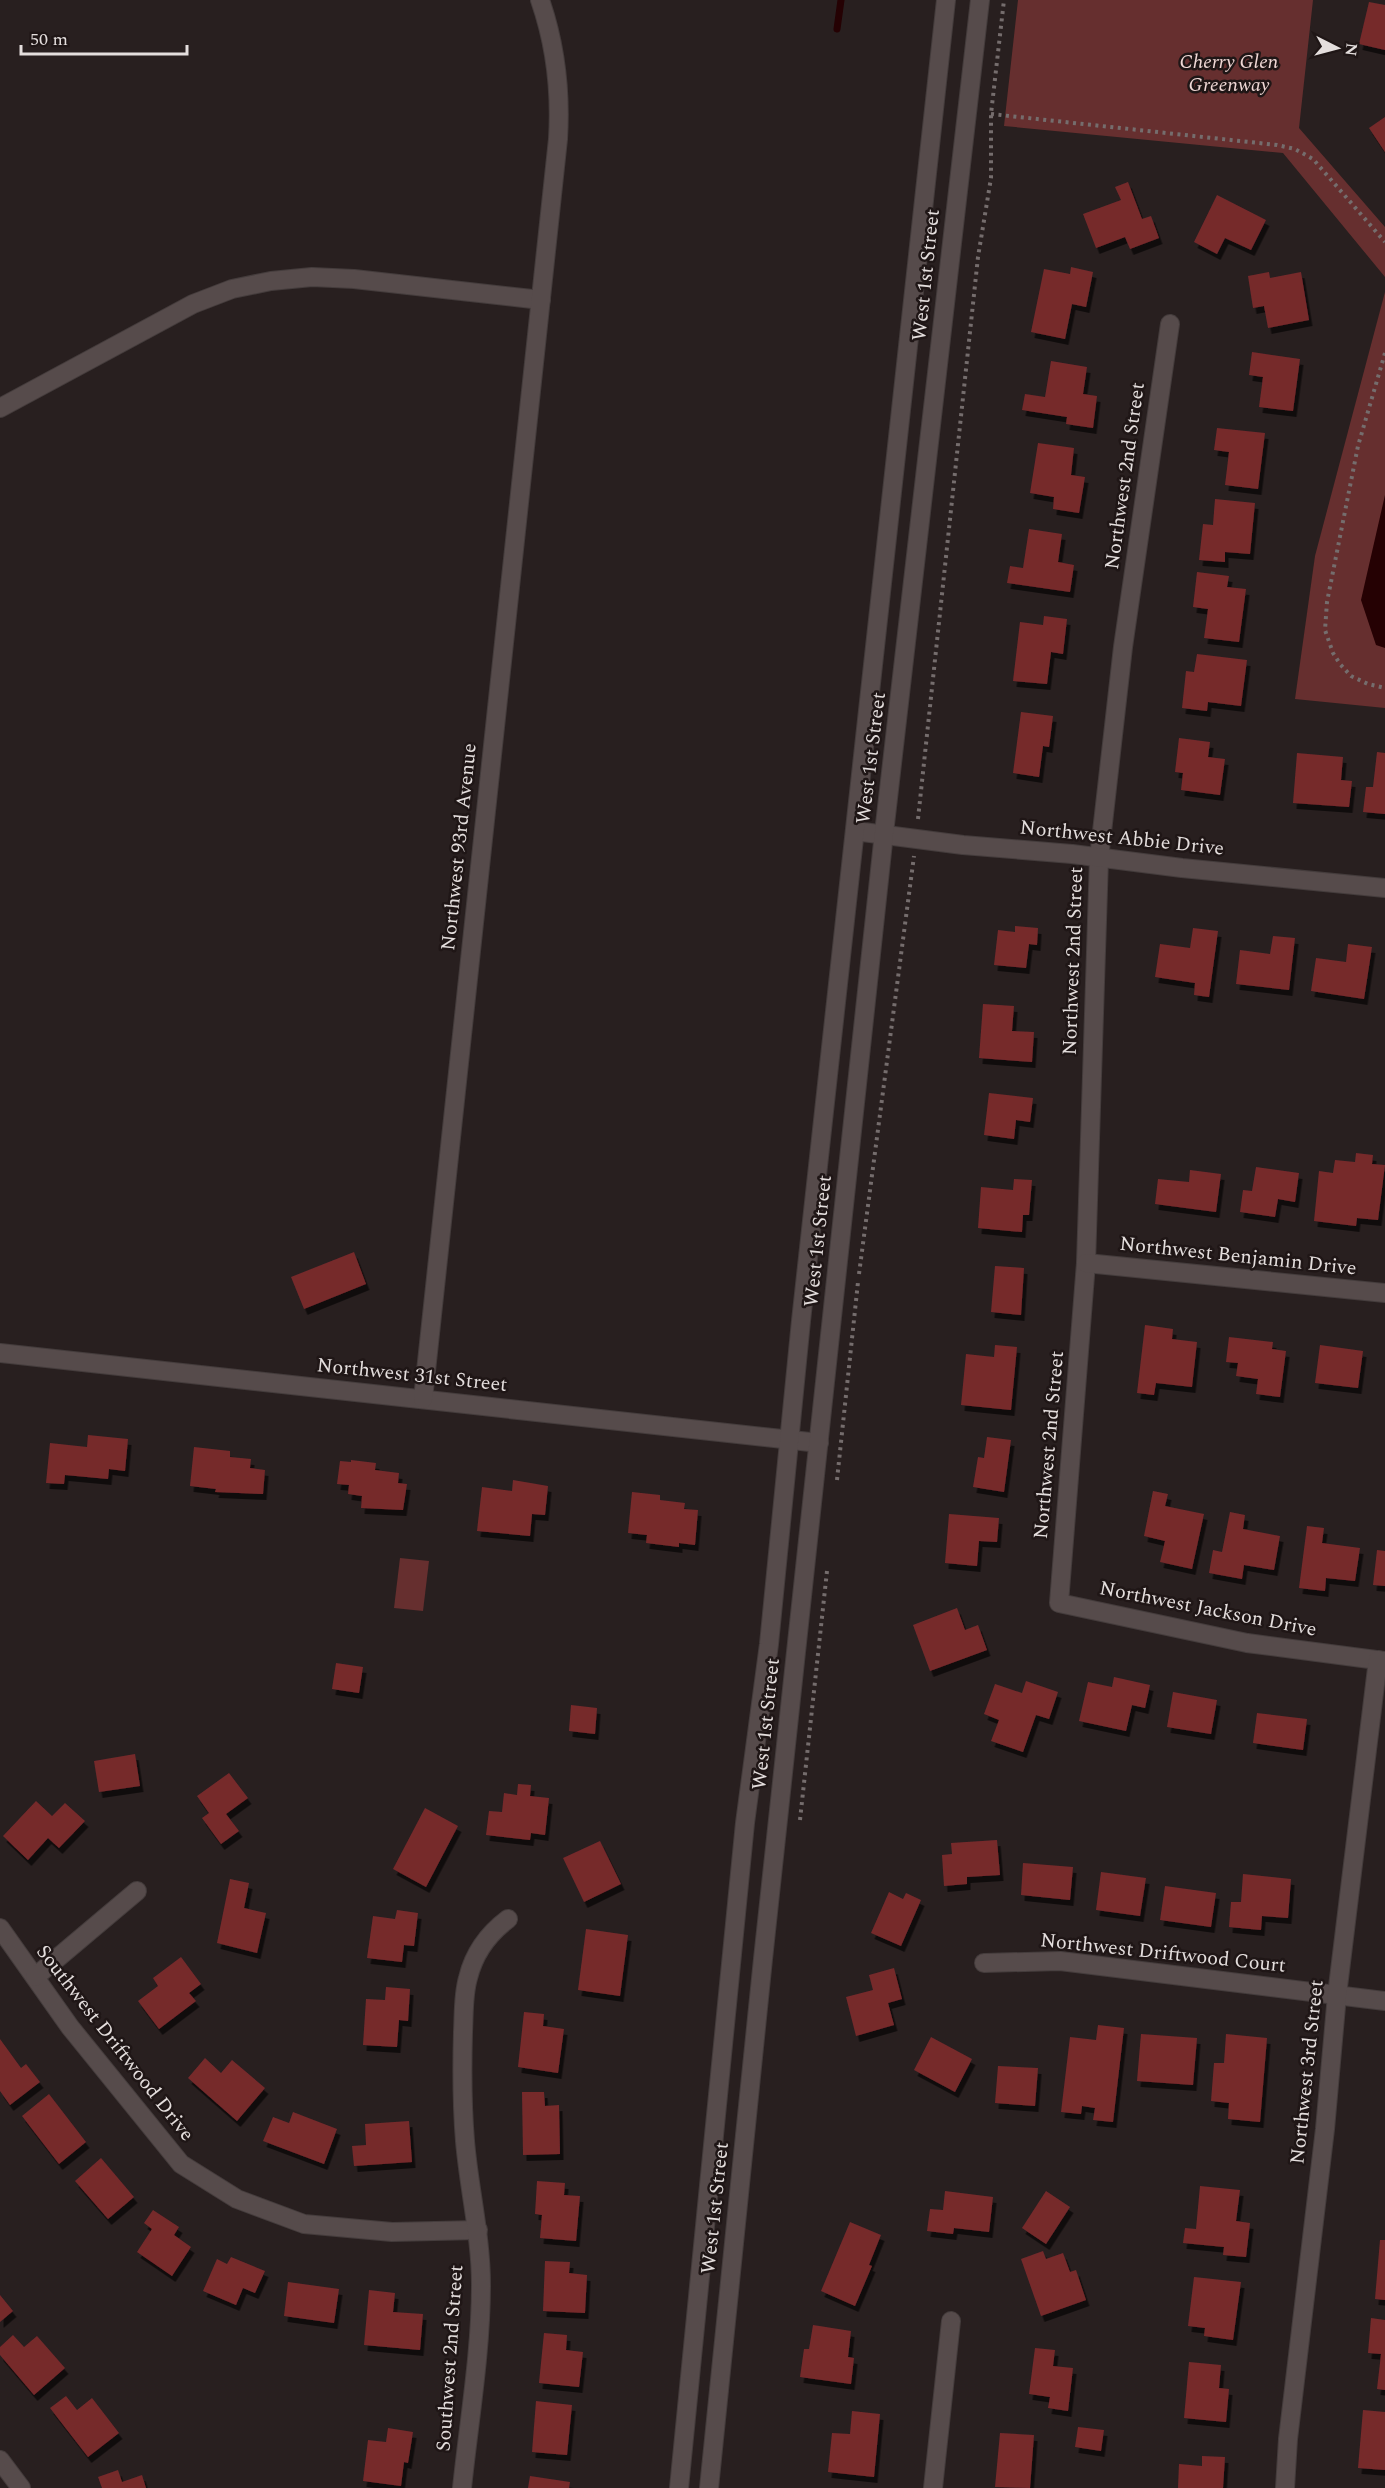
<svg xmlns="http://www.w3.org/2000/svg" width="1385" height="2488" font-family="Spectral,serif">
<defs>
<filter id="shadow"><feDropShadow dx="3.5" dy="6" stdDeviation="0" flood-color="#0009"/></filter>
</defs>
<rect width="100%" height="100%" fill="#281f1f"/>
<g fill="#662f2f">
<polygon points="1018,0 1313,0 1299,128 1385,227 1385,277 1283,153 1004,126"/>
<polygon points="1385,292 1385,708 1295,699 1315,556"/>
<polygon points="400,1558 429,1561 423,1611 394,1608"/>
</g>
<polygon fill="#250103" points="1385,495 1385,648 1376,645 1361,600"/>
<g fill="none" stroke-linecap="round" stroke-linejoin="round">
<polyline stroke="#250103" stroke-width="7" points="837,29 841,0"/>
</g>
<g fill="#76292c" filter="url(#shadow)">
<polygon points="1369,2 1385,5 1385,50 1359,44"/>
<polygon points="1385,117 1385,152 1369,128"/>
<polygon points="1128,182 1142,219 1151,216 1159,238 1130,249 1125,237 1096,248 1083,214 1121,200 1115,187"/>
<polygon points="1217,195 1266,220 1251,250 1225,238 1217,254 1194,242"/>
<polygon points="1071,267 1093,272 1086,307 1072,304 1065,339 1031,332 1044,269 1070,274"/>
<polygon points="1269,272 1270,278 1301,272 1309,320 1268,328 1264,306 1253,308 1248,276"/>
<polygon points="1252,352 1300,359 1293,411 1259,407 1263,377 1249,375"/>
<polygon points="1051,361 1087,367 1083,394 1097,396 1093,428 1066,424 1067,417 1022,410 1025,394 1045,397"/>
<polygon points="1217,428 1265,433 1258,489 1225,485 1229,452 1214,450"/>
<polygon points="1038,443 1074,448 1071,475 1085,477 1079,513 1053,509 1054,497 1030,493"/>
<polygon points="1215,499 1255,503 1250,554 1225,552 1225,562 1199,560 1203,524 1213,525"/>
<polygon points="1029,529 1062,534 1058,562 1074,565 1070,592 1007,583 1010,566 1023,568"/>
<polygon points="1197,572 1229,576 1227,587 1246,589 1239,642 1204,638 1208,609 1193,607"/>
<polygon points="1044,616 1067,619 1063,654 1051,652 1047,684 1013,681 1020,622 1043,625"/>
<polygon points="1197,654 1247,660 1241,706 1208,702 1207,711 1182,708 1186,671 1194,672"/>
<polygon points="1021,712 1053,716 1049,747 1043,746 1039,777 1013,773"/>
<polygon points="1179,738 1210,742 1208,757 1225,759 1220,795 1181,790 1183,773 1175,772"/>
<polygon points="1377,752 1385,753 1385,814 1363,812 1366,787 1373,787"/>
<polygon points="1297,753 1343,757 1341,780 1352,781 1349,807 1293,803"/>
<polygon points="1015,926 1038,928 1037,945 1029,944 1026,968 994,965 998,930 1015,932"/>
<polygon points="1193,928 1218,931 1209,997 1194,995 1195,983 1155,977 1160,944 1190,948"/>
<polygon points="1273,936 1295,938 1289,990 1236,984 1240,950 1270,954"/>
<polygon points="1348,944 1372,947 1364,999 1311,991 1316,958 1346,962"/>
<polygon points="983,1004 1014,1006 1012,1031 1034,1032 1032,1062 979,1058"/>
<polygon points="989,1093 1033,1098 1030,1122 1016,1120 1014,1139 984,1135"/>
<polygon points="1356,1153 1373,1155 1372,1164 1385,1165 1378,1220 1357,1218 1356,1226 1314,1221 1319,1171 1333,1173 1335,1160 1355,1162"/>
<polygon points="1256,1167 1299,1173 1295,1202 1278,1199 1275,1217 1240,1212 1243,1190 1252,1191"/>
<polygon points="1190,1170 1221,1174 1216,1212 1155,1204 1158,1179 1189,1182"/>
<polygon points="1014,1179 1032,1180 1029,1215 1023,1215 1022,1232 978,1228 981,1187 1013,1190"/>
<polygon points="354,1252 366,1284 304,1309 291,1277"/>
<polygon points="995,1266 1024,1268 1021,1315 991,1312"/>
<polygon points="1145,1325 1173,1329 1172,1339 1197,1342 1192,1387 1156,1383 1154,1395 1137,1393"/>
<polygon points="1229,1337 1273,1342 1272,1349 1286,1351 1280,1397 1256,1394 1258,1379 1236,1376 1238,1363 1226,1362"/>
<polygon points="995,1345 1017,1347 1011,1410 961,1405 966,1354 994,1357"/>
<polygon points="1320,1345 1363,1351 1358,1388 1315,1383"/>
<polygon points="88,1435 128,1439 125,1471 109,1469 108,1479 65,1475 64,1484 46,1483 50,1443 87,1447"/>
<polygon points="987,1437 1011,1440 1004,1492 973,1487 978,1457 984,1458"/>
<polygon points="194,1447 230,1451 230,1457 251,1459 250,1468 265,1470 263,1494 215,1492 216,1489 190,1486"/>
<polygon points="351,1460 376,1463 375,1470 399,1473 398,1483 407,1484 403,1510 361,1508 362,1496 348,1494 349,1485 337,1484 340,1461 351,1462"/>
<polygon points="513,1480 548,1486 545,1515 532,1514 530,1536 477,1531 482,1487 512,1491"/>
<polygon points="1153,1491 1168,1494 1165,1506 1204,1514 1192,1569 1160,1562 1165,1541 1144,1536"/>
<polygon points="632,1492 660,1495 660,1500 685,1503 684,1509 698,1510 695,1545 679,1543 679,1547 646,1543 647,1535 628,1533"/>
<polygon points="1230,1512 1245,1515 1243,1529 1280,1536 1274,1570 1244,1565 1242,1579 1209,1573 1213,1550 1222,1552"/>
<polygon points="949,1514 999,1518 997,1542 979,1541 977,1566 945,1563"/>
<polygon points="1307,1526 1324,1528 1322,1543 1360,1548 1355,1581 1326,1578 1325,1591 1299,1588"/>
<polygon points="1377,1550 1385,1551 1385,1586 1373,1585"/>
<polygon points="957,1608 965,1630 978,1625 987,1650 930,1671 913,1625"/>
<polygon points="336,1663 363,1667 359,1693 332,1689"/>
<polygon points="1114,1677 1150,1685 1145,1708 1132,1705 1126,1731 1079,1721 1088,1682 1112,1687"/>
<polygon points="1026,1681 1058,1692 1049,1719 1036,1715 1023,1752 991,1741 999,1720 984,1714 995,1684 1022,1693"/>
<polygon points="1173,1692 1217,1700 1211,1734 1167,1727"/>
<polygon points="571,1705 597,1708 595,1734 569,1731"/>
<polygon points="1257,1713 1307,1719 1303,1750 1253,1743"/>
<polygon points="135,1754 140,1786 99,1792 94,1761"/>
<polygon points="229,1773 248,1798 226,1814 239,1831 221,1844 202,1818 209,1813 197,1796"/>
<polygon points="518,1784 531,1785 530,1796 549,1798 545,1835 531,1833 530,1840 486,1835 489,1811 502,1812 504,1793 517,1795"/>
<polygon points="36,1801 52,1816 65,1803 85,1821 59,1848 48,1838 28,1860 3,1836"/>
<polygon points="425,1808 458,1826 426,1887 393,1869"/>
<polygon points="997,1840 1000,1875 967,1877 967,1884 944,1886 942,1855 952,1854 951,1843"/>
<polygon points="600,1841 621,1884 584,1902 563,1858"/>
<polygon points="1023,1863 1073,1867 1070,1900 1021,1895"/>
<polygon points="1101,1872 1146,1878 1140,1916 1096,1910"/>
<polygon points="1243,1874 1291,1879 1288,1918 1262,1916 1261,1930 1229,1927 1231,1902 1241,1902"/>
<polygon points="230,1879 249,1883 244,1908 266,1913 257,1953 217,1943"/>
<polygon points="1165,1886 1216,1893 1211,1927 1160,1920"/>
<polygon points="889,1892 903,1899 906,1893 921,1900 901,1946 871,1933"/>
<polygon points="397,1910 418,1913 414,1946 404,1945 402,1962 367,1958 373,1916 395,1919"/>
<polygon points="586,1929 628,1935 620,1996 578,1990"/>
<polygon points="181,1957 201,1984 189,1993 196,2001 159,2029 138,2001 158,1986 153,1978"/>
<polygon points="894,1968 902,1999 888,2003 894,2025 856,2036 846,1997 873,1990 869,1975"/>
<polygon points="386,1987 410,1989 408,2021 399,2020 397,2047 363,2045 366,1999 385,2000"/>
<polygon points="524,2012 544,2014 543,2026 564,2029 558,2073 518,2067"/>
<polygon points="1098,2025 1124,2028 1113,2122 1093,2120 1095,2108 1082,2106 1081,2114 1061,2112 1070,2037 1096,2040"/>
<polygon points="1141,2034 1197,2038 1193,2085 1137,2081"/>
<polygon points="1226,2034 1267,2038 1260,2122 1228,2119 1229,2103 1211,2101 1214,2063 1224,2063"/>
<polygon points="931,2037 972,2059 955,2092 914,2070"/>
<polygon points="0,2039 21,2068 26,2064 40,2082 10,2105 0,2091"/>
<polygon points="205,2058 221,2073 232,2060 265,2088 237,2121 188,2078"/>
<polygon points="998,2066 1038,2068 1035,2106 995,2103"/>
<polygon points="522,2092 544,2092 545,2106 559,2105 560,2154 523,2155"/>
<polygon points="49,2094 86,2142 59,2164 22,2116"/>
<polygon points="293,2112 337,2129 324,2164 263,2141 273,2117 289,2123"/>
<polygon points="409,2121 412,2162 354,2166 352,2146 366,2145 365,2124"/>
<polygon points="101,2158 134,2197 108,2219 75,2181"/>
<polygon points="537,2181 565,2183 564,2195 580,2196 576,2241 540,2238 542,2215 535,2214"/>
<polygon points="1200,2186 1240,2190 1236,2221 1250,2223 1246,2257 1223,2255 1224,2247 1183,2243 1185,2228 1196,2229"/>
<polygon points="945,2191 993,2197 989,2232 954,2228 953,2234 927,2231 930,2209 943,2210"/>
<polygon points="1046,2191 1070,2207 1046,2244 1022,2228"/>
<polygon points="153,2210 179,2227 174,2235 191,2247 172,2276 137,2252 152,2229 144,2223"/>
<polygon points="850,2222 881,2235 869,2265 872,2266 855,2306 821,2291"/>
<polygon points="1380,2240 1385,2240 1385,2300 1375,2299"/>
<polygon points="1043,2251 1046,2259 1063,2253 1070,2272 1076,2270 1086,2300 1041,2316 1021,2259"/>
<polygon points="231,2257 265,2271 255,2293 243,2288 236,2305 203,2291 217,2259 227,2264"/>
<polygon points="545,2261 570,2262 569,2273 587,2275 585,2313 543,2311"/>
<polygon points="1194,2277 1241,2282 1233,2340 1204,2336 1205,2328 1188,2326"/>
<polygon points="288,2282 339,2289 334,2323 284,2316"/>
<polygon points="369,2290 395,2293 393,2312 423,2314 420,2350 364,2345"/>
<polygon points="0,2295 13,2311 0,2322"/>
<polygon points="1371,2318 1385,2320 1385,2390 1377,2389 1381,2354 1368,2353"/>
<polygon points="813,2325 851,2331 848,2357 854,2358 851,2384 800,2377 804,2349 809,2349"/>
<polygon points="544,2333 567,2335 566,2350 583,2352 579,2387 539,2383"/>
<polygon points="13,2335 24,2347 37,2336 65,2368 34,2395 0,2355 0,2347"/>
<polygon points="1035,2348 1055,2350 1053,2366 1073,2368 1068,2411 1048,2408 1050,2397 1029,2394"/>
<polygon points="1189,2362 1221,2365 1219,2388 1229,2389 1226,2422 1184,2418"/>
<polygon points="66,2396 77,2410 92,2398 119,2433 88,2457 50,2408"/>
<polygon points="536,2401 572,2405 567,2455 532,2452"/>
<polygon points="1363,2410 1385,2412 1385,2470 1358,2468"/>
<polygon points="852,2411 880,2414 874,2477 828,2472 832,2433 850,2434"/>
<polygon points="1078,2427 1104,2430 1101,2451 1075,2447"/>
<polygon points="388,2428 413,2432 408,2463 404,2462 401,2486 363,2481 368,2440 386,2442"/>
<polygon points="1000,2433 1034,2435 1030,2488 995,2487"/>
<polygon points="1202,2456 1225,2457 1223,2488 1178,2488 1179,2464 1202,2466"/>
<polygon points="118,2470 122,2482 142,2475 146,2488 102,2488 98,2477"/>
<polygon points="530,2476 570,2482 569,2488 528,2488"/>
</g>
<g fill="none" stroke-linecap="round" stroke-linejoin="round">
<defs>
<g id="minor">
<polyline points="1170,324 1123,647 1099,858 1086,1263 1059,1603 1247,1643 1385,1661"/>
<polyline points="0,408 193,304 232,289 271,281 312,277 354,279 541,300"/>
<polyline points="855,831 963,845 1072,854 1182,868 1385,888"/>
<polyline points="1086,1263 1385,1293"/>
<polyline points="0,1353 819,1443"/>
<path d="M423 1399 558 139C561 90 556 46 540 0"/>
<polyline points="0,1928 70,2027 181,2164 237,2199 304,2224 392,2232 478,2230"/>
<polyline points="984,1963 1060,1961 1385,2001"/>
<polyline points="35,1977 137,1891"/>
<polyline points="0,2460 21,2488"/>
<path d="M462 2488C469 2421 481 2352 481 2285 481 2236 469 2189 465 2141 462 2105 462 2067 463 2032 464 2014 463 1995 468 1978 474 1953 488 1934 508 1919"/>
<polyline points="933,2488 951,2321"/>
<polyline points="1285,2488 1288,2439 1325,2129 1337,1995 1378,1660"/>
</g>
<g id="secondary">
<polyline points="679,2488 745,1823 769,1644 801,1321 946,0"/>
<polyline points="709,2488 763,1959 884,833 980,0"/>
</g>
</defs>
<use href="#minor" stroke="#443c3c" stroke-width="20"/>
<use href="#secondary" stroke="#443c3c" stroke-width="20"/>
<g stroke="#756d6d" stroke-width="4" stroke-dasharray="3 4.5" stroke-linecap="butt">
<polyline points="991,114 1277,145 1295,149 1313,159 1385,242"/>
<polyline points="1385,353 1358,446 1327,602 1325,630 1333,653 1340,664 1351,676 1368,684 1385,688"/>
<polyline points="918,819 978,257 991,178 991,114 1004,0"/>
<polyline points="859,1274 914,856"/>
<polyline points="837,1480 858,1282"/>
<polyline points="800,1820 827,1571"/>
</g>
<use href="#minor" stroke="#564b4b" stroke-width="18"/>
<use href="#secondary" stroke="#564b4b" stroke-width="18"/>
</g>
<g text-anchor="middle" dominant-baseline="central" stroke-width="5" stroke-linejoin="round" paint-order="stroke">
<g font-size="20" font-style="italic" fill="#f0d8d6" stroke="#1f1616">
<text x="1229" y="62">Cherry Glen<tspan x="1229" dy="23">Greenway</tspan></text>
</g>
<g font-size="20" fill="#e4dedd" stroke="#1f1616">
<text transform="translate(926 275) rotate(-84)">West 1st Street</text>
<text transform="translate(1125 476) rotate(-82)">Northwest 2nd Street</text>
<text transform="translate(871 758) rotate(-83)">West 1st Street</text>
<text transform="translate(1122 838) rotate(6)">Northwest Abbie Drive</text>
<text transform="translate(459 847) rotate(-84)">Northwest 93rd Avenue</text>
<text transform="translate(1073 961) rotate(-88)">Northwest 2nd Street</text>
<text transform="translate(818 1241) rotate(-84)">West 1st Street</text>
<text transform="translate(1238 1256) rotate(6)">Northwest Benjamin Drive</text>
<text transform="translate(412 1375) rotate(6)">Northwest 31st Street</text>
<text transform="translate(1049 1445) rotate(-85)">Northwest 2nd Street</text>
<text transform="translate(1208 1609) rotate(11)">Northwest Jackson Drive</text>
<text transform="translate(766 1724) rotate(-84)">West 1st Street</text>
<text transform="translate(1163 1953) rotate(6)">Northwest Driftwood Court</text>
<text transform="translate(115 2043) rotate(52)">Southwest Driftwood Drive</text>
<text transform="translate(1307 2072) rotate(-84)">Northwest 3rd Street</text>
<text transform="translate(715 2208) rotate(-84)">West 1st Street</text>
<text transform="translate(450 2358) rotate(-86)">Southwest 2nd Street</text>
</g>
</g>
<g transform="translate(1337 48) rotate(96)" stroke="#1f1616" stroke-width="4.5" paint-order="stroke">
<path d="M0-4.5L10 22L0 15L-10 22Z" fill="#e4dedd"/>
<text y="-9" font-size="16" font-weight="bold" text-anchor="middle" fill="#e4dedd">N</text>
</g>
<path d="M21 45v9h166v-9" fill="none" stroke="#e4dedd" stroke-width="3"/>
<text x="30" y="45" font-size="18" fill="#e4dedd" stroke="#1f1616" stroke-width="4.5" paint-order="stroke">50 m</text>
</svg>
